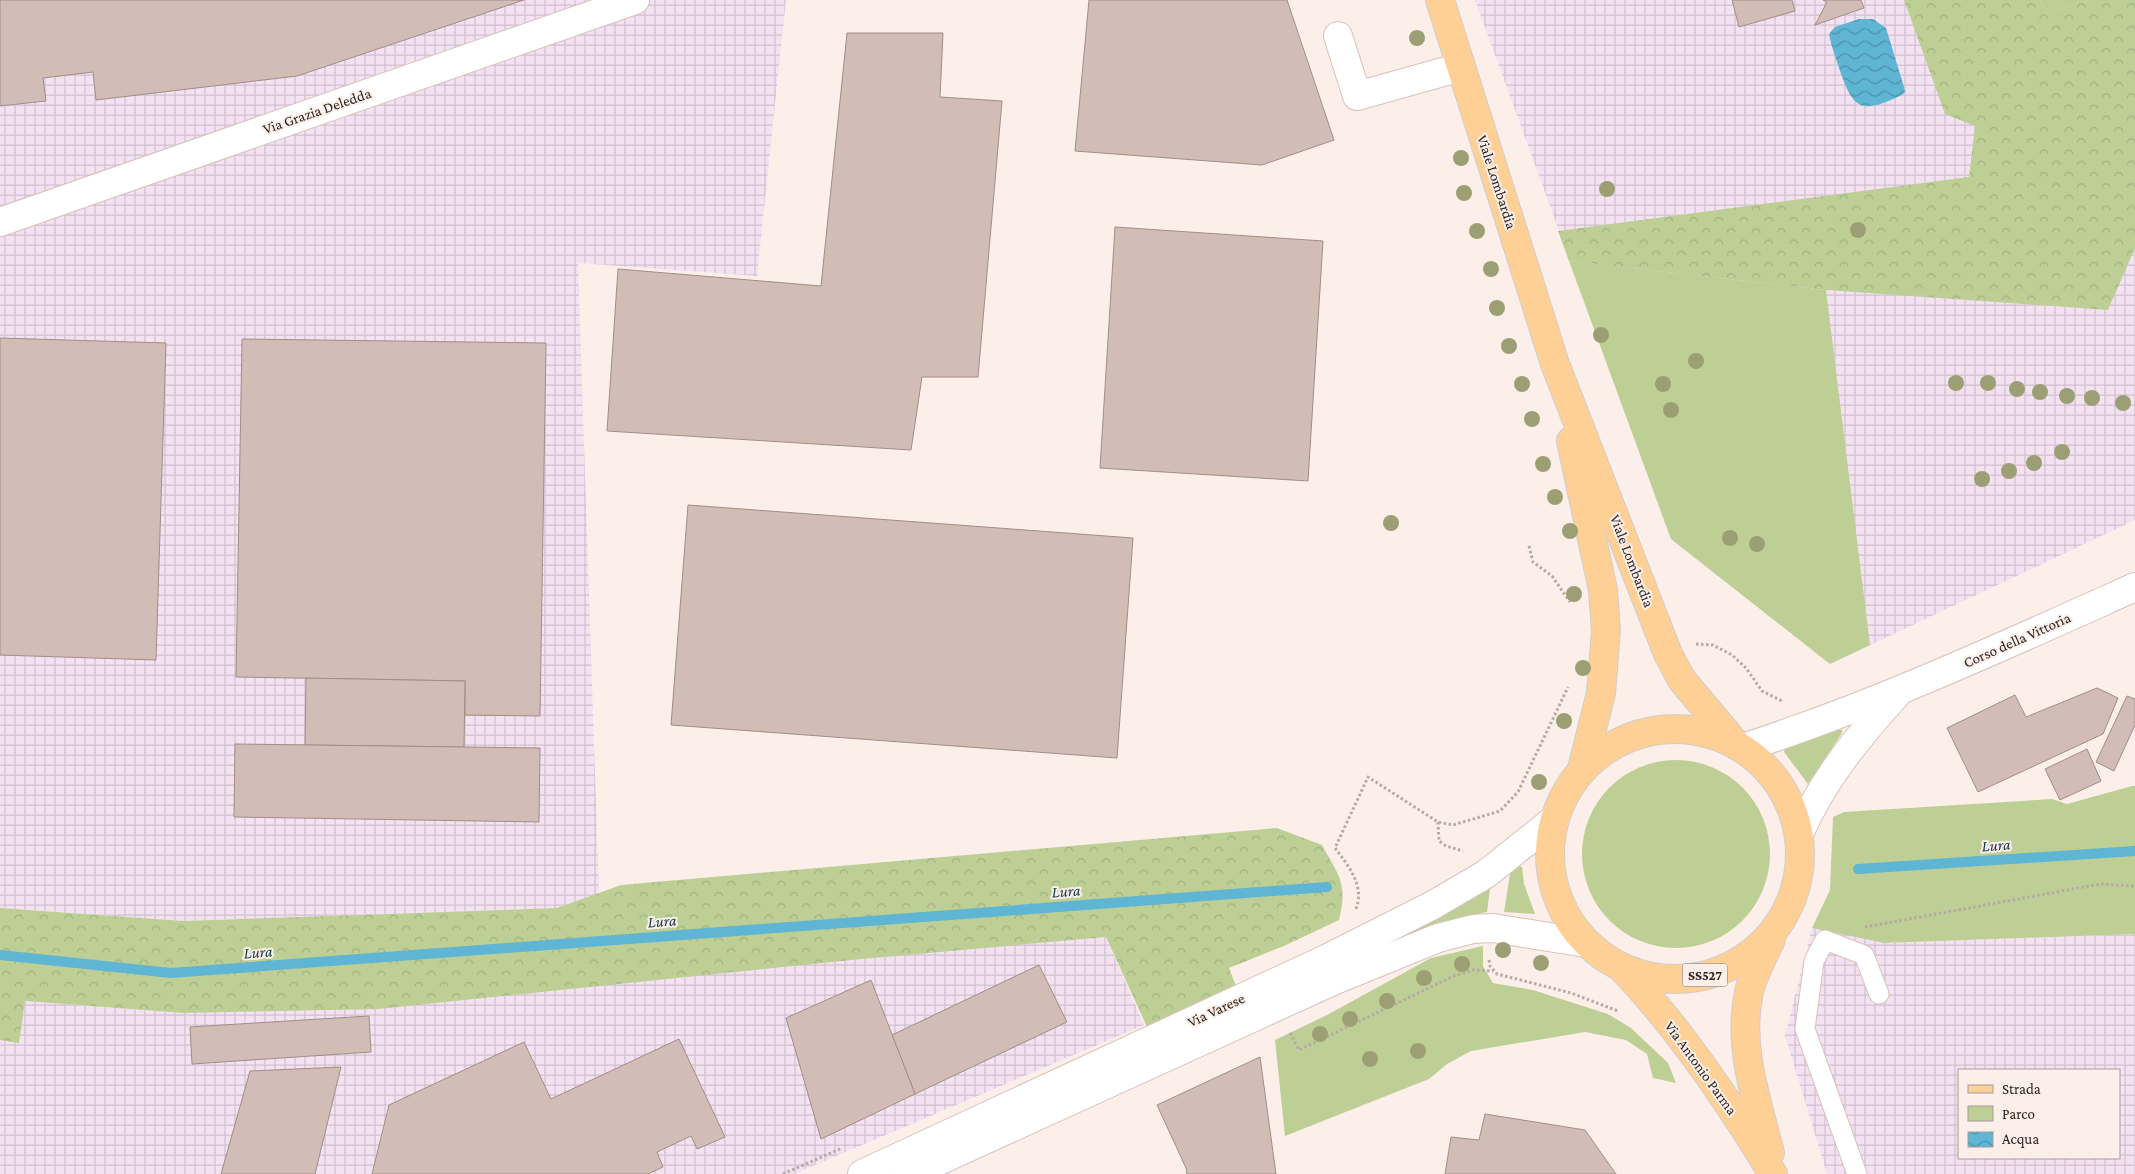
<svg xmlns="http://www.w3.org/2000/svg" width="2135" height="1174" font-family="'Crimson Pro',serif">
<defs>
<pattern id="industrial-grid" width="8" height="8" patternUnits="userSpaceOnUse" patternTransform="scale(1.25)"><rect width="8" height="8" fill="#f4e2f2"/><path d="M0 4h8M4 0v8" fill="none" stroke="#d1c1cf"/></pattern>
<pattern id="forest-crowns" width="20" height="18" patternUnits="userSpaceOnUse" patternTransform="scale(1.25)"><rect width="20" height="18" fill="#bdcf95"/><path d="M2 6a3 3 0 1 1 6 0M12 15a3 3 0 1 1 6 0" fill="none" stroke="#a2b180"/></pattern>
<pattern id="water-waves" width="16" height="10" patternUnits="userSpaceOnUse" patternTransform="scale(1.25)"><rect width="16" height="10" fill="#5eb5d4"/><path d="M0 5q4-4 8 0t8 0" fill="none" stroke="#4d93ab"/></pattern>
</defs>
<rect width="100%" height="100%" fill="#fcefea"/>
<g fill="url(#industrial-grid)" fill-rule="evenodd">
<polygon points="0,0 786,0 757,276 578,263 599,894 557,908 184,921 0,908"/>
<polygon points="1475,0 2135,0 2135,520 1830,664 1671,539"/>
<path d="M1812 928 1884 943 2135 934V1174H1827L1785 1036ZM1959 1070H2119V1158H1959Z"/>
<polygon points="1106,937 1144,1025 794,1174 0,1174 0,1040 19,1042 24,1001 183,1013"/>
</g>
<g fill="#bdcf95">
<polygon points="2040,0 2089,0 2046,13"/>
<polygon points="1569,261 1826,290 1870,645 1830,664 1671,539"/>
<polygon points="1837,730 1842,730 1842,733 1808,784 1784,752 1785,748"/>
<circle cx="1676" cy="854" r="94"/>
<polygon points="2132,786 2135,786 2135,934 1884,943 1812,928 1830,890 1833,817 1844,812 2052,799 2067,804"/>
<polygon points="1520,866 1522,867 1524,884 1535,914 1504,912 1510,874"/>
<polygon points="1490,889 1487,912 1440,922 1375,951 1371,947 1439,917"/>
<polygon points="1483,946 1483,966 1493,983 1533,990 1608,1014 1631,1028 1668,1063 1676,1083 1653,1078 1647,1054 1626,1040 1585,1032 1471,1051 1447,1064 1429,1079 1285,1136 1275,1040 1327,1015 1431,958"/>
</g>
<g fill="url(#forest-crowns)">
<polygon points="1904,0 2040,0 2046,13 2089,0 2135,0 2135,248 2108,310 1826,290 1569,261 1558,231 1969,177 1975,126 1945,114"/>
<path d="M1277 828 1322 845C1339 876 1348 883 1339 920L1284 946 1229 968 1237 989 1147 1027 1106 937 851 960 378 1009 183 1013 25 1001 19 1043 0 1040V908L184 921 557 908 621 885Z"/>
</g>
<path fill="url(#water-waves)" d="M1859 19H1873L1886 28 1904 87 1905 92 1902 95C1862 114 1854 111 1840 71 1836 58 1831 46 1829 34L1835 27Z"/>
<g fill="none" stroke-linecap="round" stroke-linejoin="round">
<g stroke="#5eb5d4" stroke-width="10">
<polyline points="1858,869 2135,851"/>
<polyline points="0,955 171,973 1327,887"/>
</g>
</g>
<g fill="#d1bdb5" stroke="#a18d86">
<polygon points="0,0 524,0 297,76 96,100 93,72 43,78 46,101 0,106"/>
<polygon points="1089,0 1287,0 1334,140 1262,165 1075,151"/>
<polygon points="1732,0 1792,0 1795,11 1739,27"/>
<polygon points="1823,0 1861,0 1864,8 1815,25 1827,2"/>
<polygon points="847,33 943,33 940,97 1002,101 978,377 922,377 911,450 607,431 618,269 821,286"/>
<polygon points="1115,227 1323,241 1308,481 1100,468"/>
<polygon points="0,338 166,343 156,660 0,655"/>
<polygon points="242,339 546,343 540,716 465,715 465,681 236,677"/>
<polygon points="688,505 1133,538 1117,758 671,725"/>
<polygon points="306,678 465,681 464,747 305,745"/>
<polygon points="2097,688 2118,698 2103,734 1978,792 1947,728 2015,695 2026,717"/>
<polygon points="2127,696 2135,699 2135,725 2114,771 2096,762"/>
<polygon points="235,744 540,748 539,822 234,817"/>
<polygon points="2087,749 2101,781 2060,800 2045,769"/>
<polygon points="1039,965 1067,1022 915,1094 892,1035"/>
<polygon points="871,980 915,1094 821,1139 786,1018"/>
<polygon points="369,1016 371,1052 192,1064 190,1027"/>
<polygon points="679,1039 725,1137 697,1149 691,1136 657,1152 663,1167 648,1174 372,1174 389,1105 524,1042 551,1099"/>
<polygon points="1260,1057 1276,1174 1187,1174 1186,1168 1157,1105"/>
<polygon points="341,1067 315,1174 221,1174 250,1071"/>
<polygon points="1485,1114 1585,1130 1616,1174 1445,1174 1451,1137 1479,1140"/>
</g>
<g fill="none" stroke-linecap="round" stroke-linejoin="round">
<defs>
<polyline id="lane" points="1857,1174 1805,1029 1814,961 1825,940 1864,955 1879,994"/>
<g id="street">
<polyline points="1338,36 1357,96 1461,67"/>
<polyline points="0,222 635,0"/>
<path d="M1743 748C1878 704 2006 645 2135 587"/>
<path d="M1799 834C1822 781 1857 738 1896 695"/>
<polyline points="862,1174 1326,959 1433,905 1486,874 1555,819"/>
<polyline points="910,1174 1335,980 1438,938 1473,929 1493,928 1586,943"/>
</g>
<g id="primary">
<polyline points="1440,0 1555,364 1668,654 1682,680 1735,743"/>
<polyline points="1571,441 1603,590 1606,631 1601,693 1582,769"/>
<circle cx="1675" cy="854" r="125"/>
<path d="M1622 968C1680 1029 1729 1102 1773 1174"/>
<path d="M1770 1153C1757 1100 1737 1047 1749 992 1753 974 1764 956 1771 939"/>
</g>
</defs>
<use href="#lane" stroke="#d7c2bb" stroke-width="21"/>
<use href="#street" stroke="#d7c2bb" stroke-width="30"/>
<use href="#primary" stroke="#cfcecd" stroke-width="30"/>
<g stroke="#b5aaa5" stroke-width="3" stroke-dasharray="2.5 2.5" stroke-linecap="butt">
<polyline points="1529,546 1533,562 1552,576 1570,602"/>
<polyline points="1696,644 1713,645 1732,655 1746,668 1762,691 1782,701"/>
<polyline points="1438,822 1439,841 1446,846 1463,851"/>
<path d="M1356 909C1365 886 1348 865 1335 848L1368 777 1438 822 1453 825 1500 811 1518 792 1568 687"/>
<polyline points="1865,927 2100,884 2135,886"/>
<polyline points="1489,960 1490,966 1497,974 1571,993 1618,1011"/>
<polyline points="1290,1033 1299,1050 1454,976 1473,970 1493,971"/>
<polyline points="783,1174 842,1148"/>
</g>
<use href="#lane" stroke="#fff" stroke-width="19"/>
<use href="#street" stroke="#fff" stroke-width="28"/>
<use href="#primary" stroke="#fed096" stroke-width="28"/>
</g>
<g fill="#9c9f73">
<circle cx="1417" cy="38" r="8"/>
<circle cx="1461" cy="158" r="8"/>
<circle cx="1607" cy="189" r="8"/>
<circle cx="1464" cy="193" r="8"/>
<circle cx="1858" cy="230" r="8"/>
<circle cx="1477" cy="231" r="8"/>
<circle cx="1491" cy="269" r="8"/>
<circle cx="1497" cy="308" r="8"/>
<circle cx="1601" cy="335" r="8"/>
<circle cx="1509" cy="346" r="8"/>
<circle cx="1696" cy="361" r="8"/>
<circle cx="1956" cy="383" r="8"/>
<circle cx="1988" cy="383" r="8"/>
<circle cx="1522" cy="384" r="8"/>
<circle cx="1663" cy="384" r="8"/>
<circle cx="2017" cy="389" r="8"/>
<circle cx="2040" cy="392" r="8"/>
<circle cx="2067" cy="396" r="8"/>
<circle cx="2092" cy="398" r="8"/>
<circle cx="2123" cy="403" r="8"/>
<circle cx="1671" cy="410" r="8"/>
<circle cx="1532" cy="419" r="8"/>
<circle cx="2062" cy="452" r="8"/>
<circle cx="2034" cy="463" r="8"/>
<circle cx="1543" cy="464" r="8"/>
<circle cx="2009" cy="471" r="8"/>
<circle cx="1982" cy="479" r="8"/>
<circle cx="1555" cy="497" r="8"/>
<circle cx="1391" cy="523" r="8"/>
<circle cx="1570" cy="531" r="8"/>
<circle cx="1730" cy="538" r="8"/>
<circle cx="1757" cy="544" r="8"/>
<circle cx="1574" cy="594" r="8"/>
<circle cx="1583" cy="668" r="8"/>
<circle cx="1564" cy="721" r="8"/>
<circle cx="1539" cy="782" r="8"/>
<circle cx="1503" cy="950" r="8"/>
<circle cx="1541" cy="963" r="8"/>
<circle cx="1462" cy="964" r="8"/>
<circle cx="1424" cy="978" r="8"/>
<circle cx="1387" cy="1001" r="8"/>
<circle cx="1350" cy="1019" r="8"/>
<circle cx="1320" cy="1034" r="8"/>
<circle cx="1418" cy="1051" r="8"/>
<circle cx="1370" cy="1059" r="8"/>
</g>
<g text-anchor="middle" dominant-baseline="central" stroke-width="4" stroke-linejoin="round" paint-order="stroke">
<rect fill="#fcefea" stroke="#665d5a" stroke-width="1" x="1682.5" y="963.5" width="45" height="23" rx="4"/>
<g font-size="14" font-weight="bold" fill="#261f1c">
<text x="1705" y="975">SS527</text>
</g>
<g font-size="15" fill="#261f1c" stroke="#fcefea">
<text transform="translate(317 111) rotate(-19)">Via Grazia Deledda</text>
<text transform="translate(1497 182) rotate(72)">Viale Lombardia</text>
<text transform="translate(1632 561) rotate(69)">Viale Lombardia</text>
<text transform="translate(2017 640) rotate(-24)">Corso della Vittoria</text>
<text transform="translate(1216 1010) rotate(-25)">Via Varese</text>
<text transform="translate(1701 1068) rotate(54)">Via Antonio Parma</text>
</g>
<g font-size="16" font-style="italic" fill="#103845" stroke="#fcefea">
<text transform="translate(1996 845) rotate(-4)">Lura</text>
<text transform="translate(1066 891) rotate(-4)">Lura</text>
<text transform="translate(662 921) rotate(-4)">Lura</text>
<text transform="translate(258 952) rotate(-4)">Lura</text>
</g>
</g>
<rect x="1958" y="1069" width="162" height="90" fill="#fcefea" stroke="#a69c98"/>
<rect x="1968" y="1085" width="25" height="8" fill="#fed096" stroke="#a69c98"/>
<text x="2002" y="1094" font-size="15" fill="#261f1c">Strada</text>
<rect x="1968" y="1106" width="25" height="15" fill="#bdcf95" stroke="#a69c98"/>
<text x="2002" y="1119" font-size="15" fill="#261f1c">Parco</text>
<rect x="1968" y="1132" width="25" height="15" fill="url(#water-waves)" stroke="#a69c98"/>
<text x="2002" y="1144" font-size="15" fill="#261f1c">Acqua</text>
</svg>
